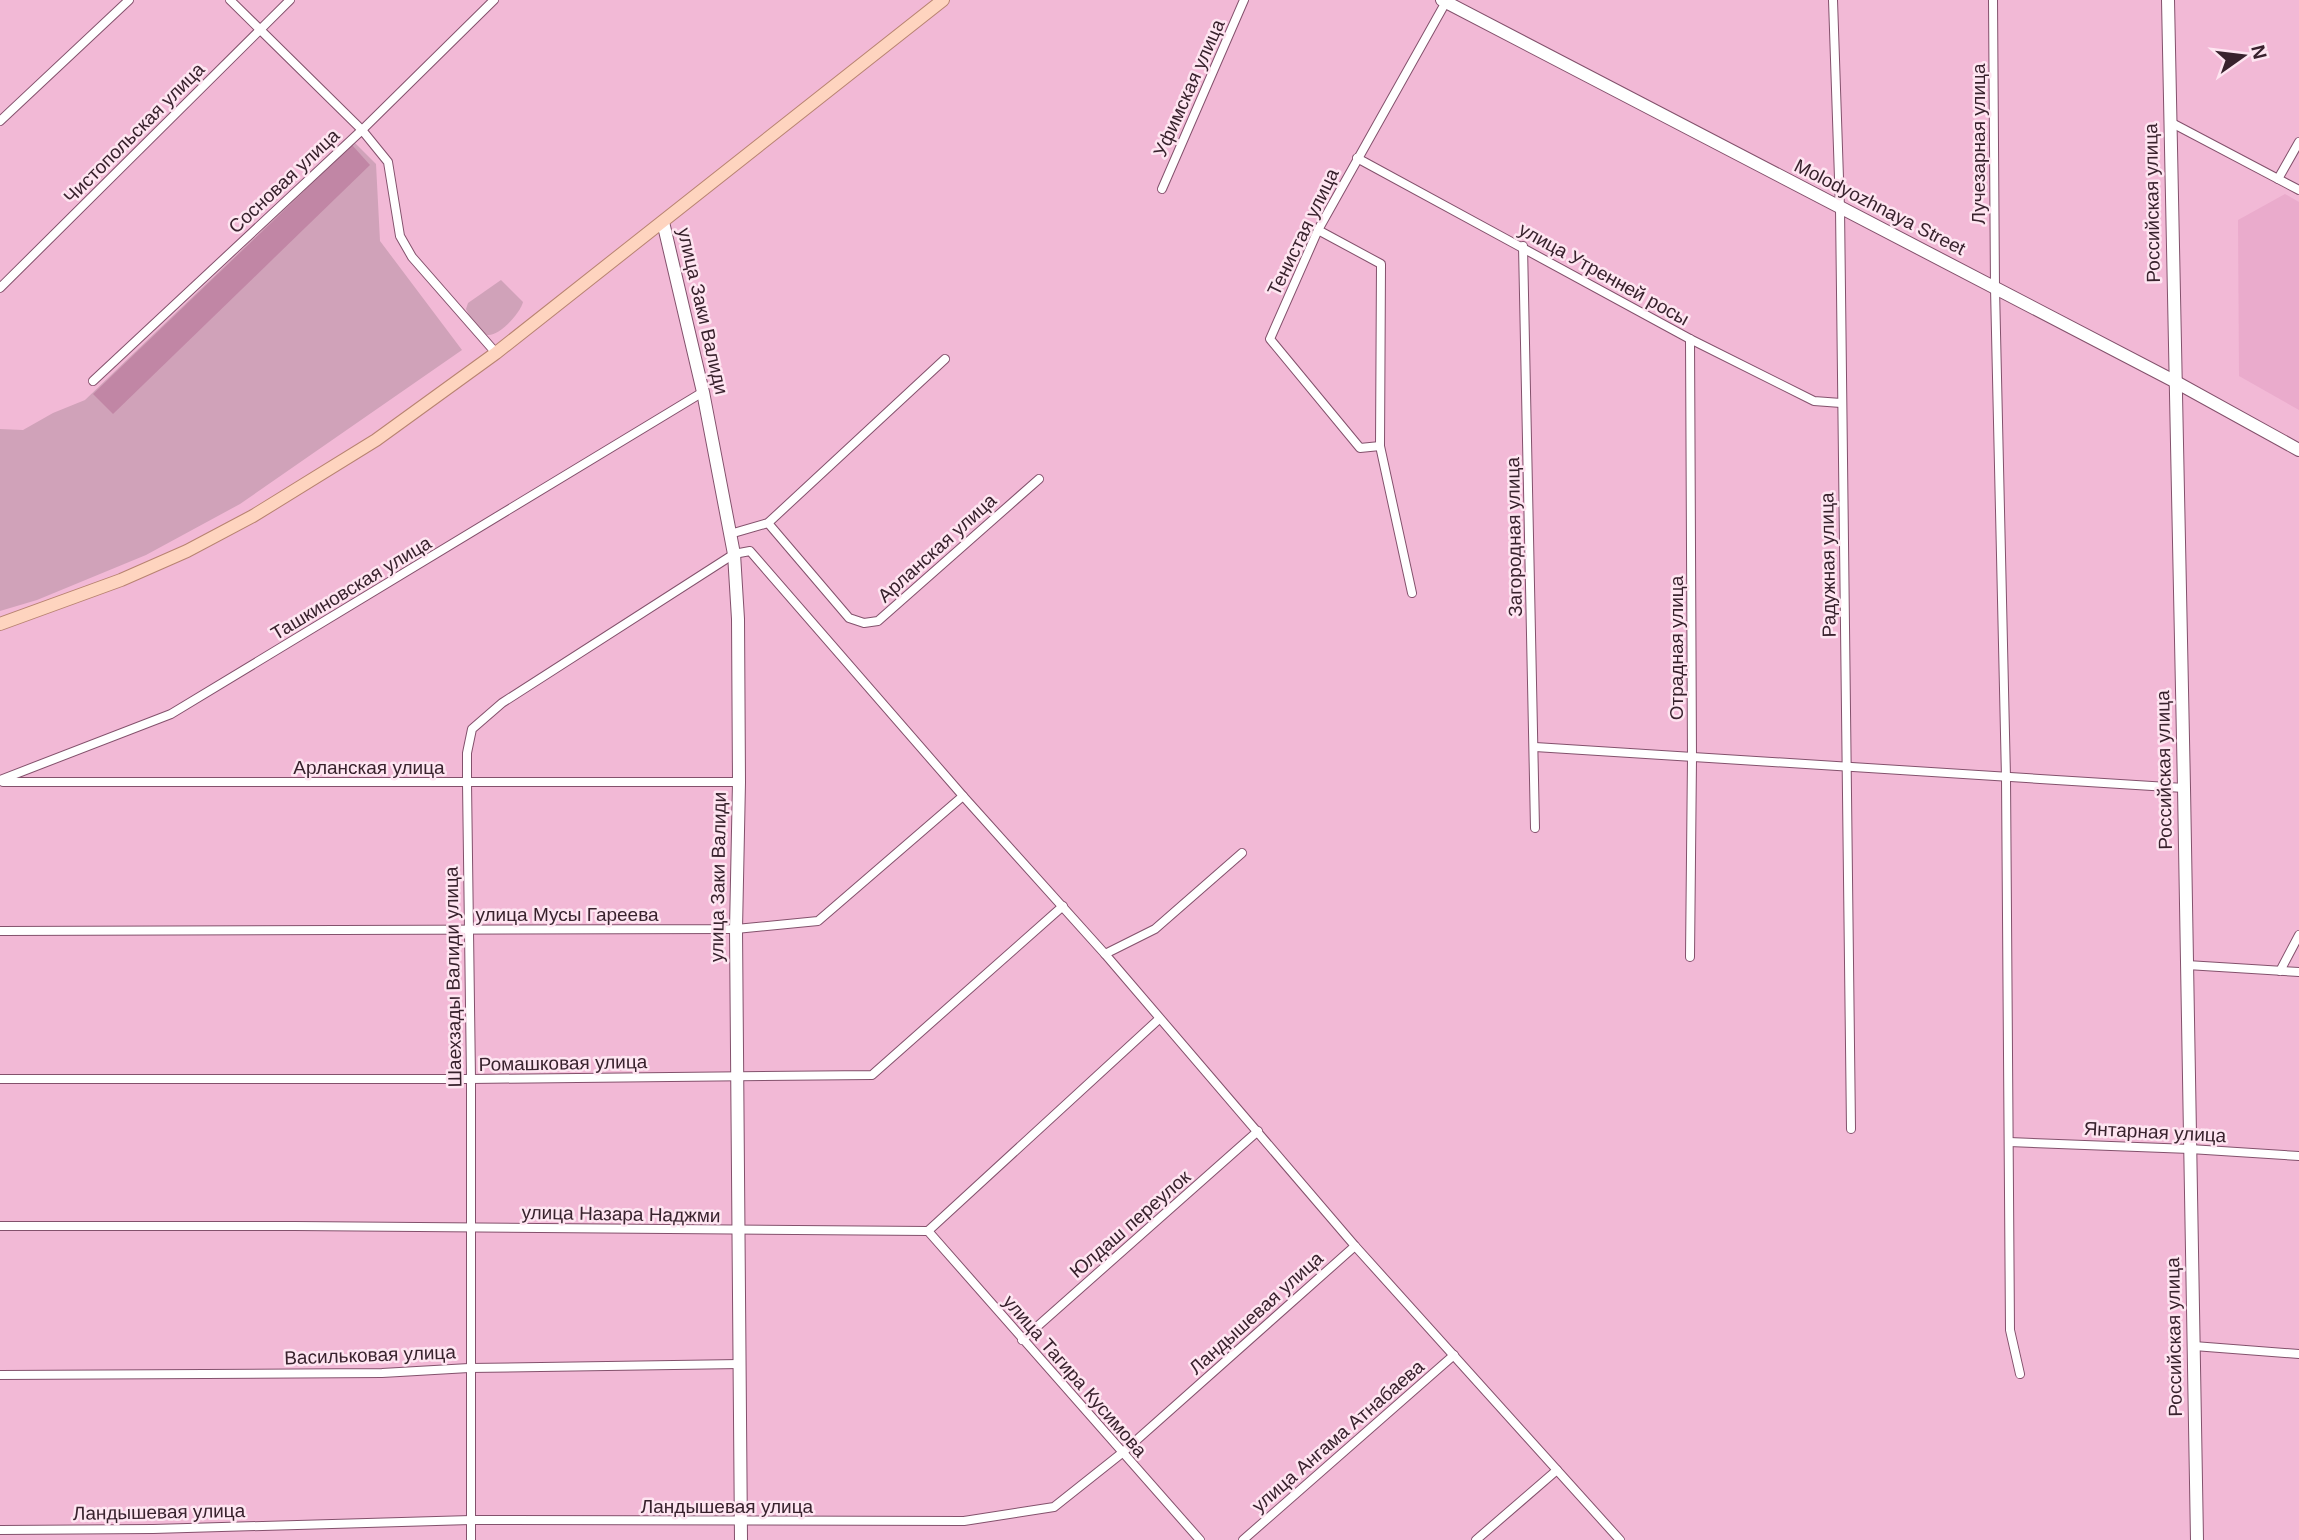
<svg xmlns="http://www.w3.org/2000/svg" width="2299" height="1540" font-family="Helvetica,sans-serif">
<rect width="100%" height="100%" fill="#f2b9d6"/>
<polygon fill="#eaabcc" points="2285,194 2299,202 2299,410 2239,376 2238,220"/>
<g fill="#d0a2b9">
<polygon points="354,142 376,164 380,241 462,350 240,504 146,555 37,600 0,611 0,429 23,430 53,413 85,400"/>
<path d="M501 280 523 302C521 312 499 337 487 335 479 333 469 316 466 309L468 303Z"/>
</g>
<polygon fill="#c186a5" points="352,145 370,165 113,414 93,394"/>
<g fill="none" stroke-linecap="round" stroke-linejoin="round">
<defs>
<g id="street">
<polyline points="230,0 362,130 388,162 400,236 412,257 496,353"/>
<polyline points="1833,0 1840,208 1851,1129"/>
<polyline points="1993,0 1995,288 2006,778 2010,1330 2020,1374"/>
<polyline points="0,121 129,0"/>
<polyline points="2170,122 2299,190"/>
<polyline points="1357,158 1690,339 1814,401 1841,403"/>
<polyline points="2278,179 2299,142"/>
<polyline points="1162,189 1244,0"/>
<polyline points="1318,230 1381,264 1380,446 1412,593"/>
<polyline points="1523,246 1535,828"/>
<polyline points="0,288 290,0"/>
<polyline points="93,381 362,130 494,0"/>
<polyline points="1380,446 1360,448 1270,339 1318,230 1447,0"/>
<polyline points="768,523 849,618 864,623 878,621 1039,479"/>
<polyline points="730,534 768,523 945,359"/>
<polyline points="1535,747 2184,788"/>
<polyline points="0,780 171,714 703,392"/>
<polyline points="3,782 739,782"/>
<polyline points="0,931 736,929 818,921 963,796"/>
<polyline points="1105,954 1155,929 1242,853"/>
<polyline points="1690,957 1692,758 1690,339"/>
<polyline points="2187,965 2299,972"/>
<polyline points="2280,971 2299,935"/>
<polyline points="0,1079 471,1079 872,1075 1063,906"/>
<polyline points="2009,1142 2190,1149 2299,1156"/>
<polyline points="0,1226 295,1226 928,1231 1159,1019"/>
<polyline points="928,1231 1200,1540"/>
<polyline points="1022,1340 1258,1131"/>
<polyline points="2194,1346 2299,1354"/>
<polyline points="0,1375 382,1373 469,1368 740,1364"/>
<polyline points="0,1530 153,1529 471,1520 964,1521 1054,1507 1122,1453 1355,1246"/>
<polyline points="471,1540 471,1079 467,783 467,753 472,729 502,703 734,554 750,551 963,796 1105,954 1355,1246 1620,1540"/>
<polyline points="1243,1540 1454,1355"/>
<polyline points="1476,1540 1557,1470"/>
</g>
<g id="secondary">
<polyline points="1442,0 2174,381 2299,450"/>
<polyline points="2168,0 2184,788 2197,1540"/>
<polyline points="663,222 703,392 734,554 738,619 739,782 736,929 741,1540"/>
</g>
<polyline id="primary" points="0,624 121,580 187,551 253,516 376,440 496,353 943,0"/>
</defs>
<use href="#street" stroke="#83516c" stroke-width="10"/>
<use href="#secondary" stroke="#83516c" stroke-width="14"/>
<use href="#primary" stroke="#b88371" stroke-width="14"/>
<use href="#street" stroke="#fff" stroke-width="8"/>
<use href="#secondary" stroke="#fff" stroke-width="12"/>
<use href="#primary" stroke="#fed4bf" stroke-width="12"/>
</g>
<g text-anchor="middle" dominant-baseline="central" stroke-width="5" stroke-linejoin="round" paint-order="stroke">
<g font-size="19" fill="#38222d" stroke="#fee5f1">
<text transform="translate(1189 88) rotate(-66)">Уфимская улица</text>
<text transform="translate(134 133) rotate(-45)">Чистопольская улица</text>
<text transform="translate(1978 144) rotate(-90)">Лучезарная улица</text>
<text transform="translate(284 181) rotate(-43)">Сосновая улица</text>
<text transform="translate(2152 203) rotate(-91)">Российская улица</text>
<text transform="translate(1880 207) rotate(27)">Molodyozhnaya Street</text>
<text transform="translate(1303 232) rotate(-64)">Тенистая улица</text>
<text transform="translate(1604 274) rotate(29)">улица Утренней росы</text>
<text transform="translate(703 311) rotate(77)">улица Заки Валиди</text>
<text transform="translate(1514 537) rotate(-91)">Загородная улица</text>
<text transform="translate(937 548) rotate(-42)">Арланская улица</text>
<text transform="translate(1828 565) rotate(-91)">Радужная улица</text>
<text transform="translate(351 588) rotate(-31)">Ташкиновская улица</text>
<text transform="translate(1676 648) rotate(-90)">Отрадная улица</text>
<text x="369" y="767">Арланская улица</text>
<text transform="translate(2164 770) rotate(-91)">Российская улица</text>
<text transform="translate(718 877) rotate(-89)">улица Заки Валиди</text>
<text x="567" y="914">улица Мусы Гареева</text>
<text transform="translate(453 977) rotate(-91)">Шаехзады Валиди улица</text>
<text transform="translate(563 1063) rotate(-1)">Ромашковая улица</text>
<text transform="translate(2155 1132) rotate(3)">Янтарная улица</text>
<text transform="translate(621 1214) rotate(1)">улица Назара Наджми</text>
<text transform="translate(1130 1224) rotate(-41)">Юлдаш переулок</text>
<text transform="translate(1256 1313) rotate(-42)">Ландышевая улица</text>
<text transform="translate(2174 1337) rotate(-91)">Российская улица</text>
<text transform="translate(370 1355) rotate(-2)">Васильковая улица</text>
<text transform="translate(1075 1376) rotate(49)">улица Тагира Кусимова</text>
<text transform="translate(1338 1436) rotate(-41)">улица Ангама Атнабаева</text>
<text x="727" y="1506">Ландышевая улица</text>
<text transform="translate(159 1512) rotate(-1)">Ландышевая улица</text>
</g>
</g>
<g transform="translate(2243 56) rotate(76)" stroke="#fee5f1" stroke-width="5" paint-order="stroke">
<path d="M0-5L12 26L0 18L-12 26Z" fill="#38222d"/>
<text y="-10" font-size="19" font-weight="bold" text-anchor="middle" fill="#38222d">N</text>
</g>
</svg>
